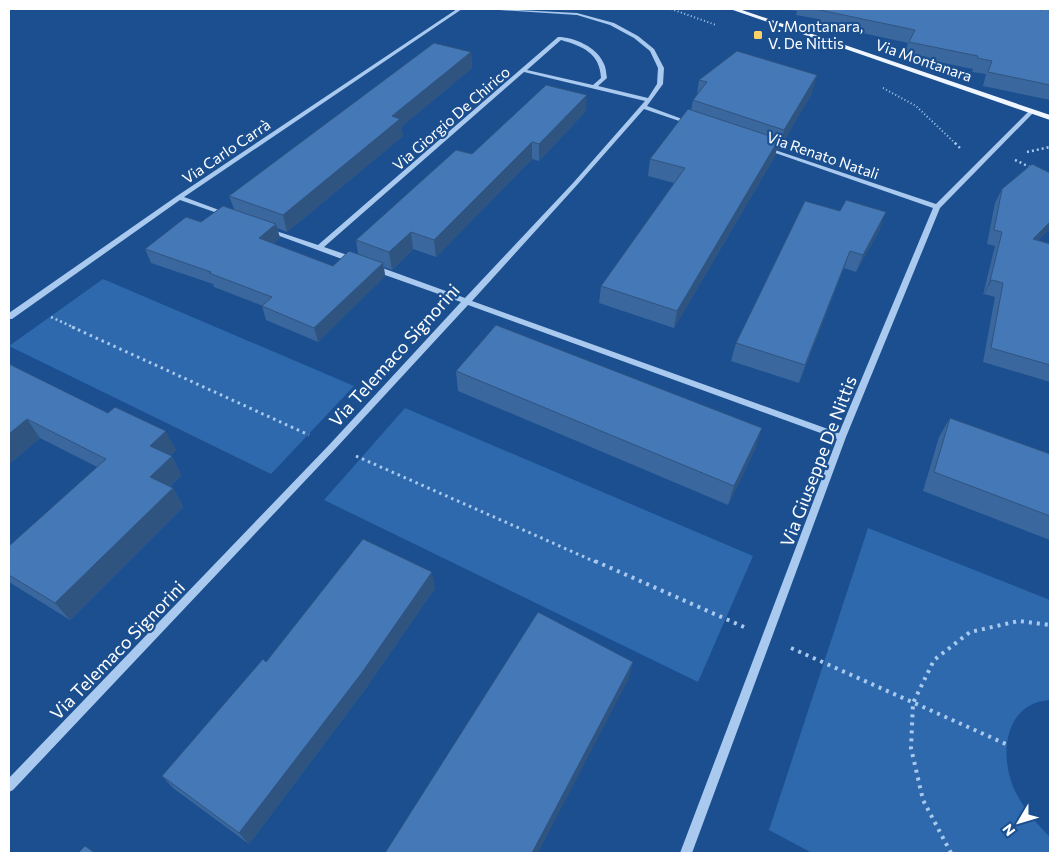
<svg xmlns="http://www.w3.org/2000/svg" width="1059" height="862" font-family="Commissioner,sans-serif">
<rect width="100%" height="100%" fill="#1b4f8f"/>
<g fill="#2e69ad">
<polygon points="103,279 354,386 271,474 9,346"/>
<polygon points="405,408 753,556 698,682 324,500"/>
<path d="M868 528 1050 600V700C1003 703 999 757 1015 791 1024 809 1036 823 1050 837V853H812L769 830Z"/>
</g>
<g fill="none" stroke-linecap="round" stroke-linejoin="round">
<g stroke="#a9c9ee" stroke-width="2" stroke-dasharray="1 2.5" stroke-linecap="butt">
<polyline points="671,9 716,25"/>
<polyline points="883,88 916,106 956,144"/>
</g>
<g stroke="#a9c9ee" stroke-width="2.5" stroke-dasharray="2 3" stroke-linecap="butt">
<polyline points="955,143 962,150"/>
<polyline points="1027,152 1050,147"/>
<polyline points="1015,160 1032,168"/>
<polyline points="51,317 75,328"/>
</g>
<g stroke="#a9c9ee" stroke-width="3" stroke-dasharray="2.5 4" stroke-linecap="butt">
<polyline points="72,327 309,435"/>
<polyline points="356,456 598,563"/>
</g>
<g stroke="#a9c9ee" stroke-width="4" stroke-dasharray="3 5" stroke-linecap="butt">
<polyline points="595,561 744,627"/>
<polyline points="791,648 1006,744"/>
<polyline points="951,853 923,800 911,748 913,703 934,660 970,632 1019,621 1050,625"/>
</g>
<g fill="#a9c9ee" fill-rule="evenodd">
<polygon points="457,9 462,9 184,197 227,213 227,215 223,215 180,200 12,319 9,319 9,313 177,196"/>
<path d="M497 9 577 13 614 23 638 36 654 49 664 68 663 84 647 106 693 123 688 124 644 109 577 185 472 301 839 433 933 208 764 149 769 148 936 204 1029 111 1034 112 940 208 846 437 692 853H680L837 439 468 305 336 448 13 790 9 792V778L330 444 461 302 371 270V266H377L465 298 573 183 645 101 524 72 324 247 356 258V262H350L266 231V229H270L318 245 558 37C574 37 596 47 603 62 606 67 606 72 607 78L598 86 648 98 657 84 658 68 650 51 634 38 610 25 577 15 499 10ZM561 40C582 46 600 53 601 78L593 85 527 70Z"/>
</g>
<polygon fill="#f0f6ff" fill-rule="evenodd" points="730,9 739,9 1050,115 1050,120"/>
</g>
<g fill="#3a679d">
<polygon points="782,9 1037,9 1042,10 1050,9 1050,100 983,86 986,74 972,72 973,69 904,55 908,43 817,23 818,19 796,15 797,11"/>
<polygon points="471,52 472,68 401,127 403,136 287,232 277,228 280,238 273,244 333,266 358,254 356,240 472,154 586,111 539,161 532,159 436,257 413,249 392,270 384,267 385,276 318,342 266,320 262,306 263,306 214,287 213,284 151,263 145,249 201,222 234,209 229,196"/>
<polygon points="699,80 812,93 779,149 777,148 775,156 674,328 599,303 601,286 674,183 648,176 650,159 691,110 693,100 697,95"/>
<polygon points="1050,173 1050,228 1038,240 1050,244 1050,382 983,362 995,297 984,294 983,295 995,246 987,244 995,203 1002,189"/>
<polygon points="805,201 880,229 856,272 844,268 799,383 731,361 736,343"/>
<polygon points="9,364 176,450 170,456 172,456 181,475 169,487 173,488 183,507 70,620 9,582 9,546 97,467 40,438 9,464"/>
<polygon points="456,371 756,447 728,505 458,391"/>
<polygon points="950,418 1050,454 1050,540 923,491 939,437"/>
<polygon points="435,588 366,688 249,844 173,788 162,776 266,662"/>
</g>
<g fill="#305480">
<polygon points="471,52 472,68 401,127 403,136 287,232 283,215 392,116"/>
<polygon points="817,75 812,93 779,149 784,130"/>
<polygon points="587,95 586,111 539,161 539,144"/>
<polygon points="779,139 775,156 674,328 677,311"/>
<polygon points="532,142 532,159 436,257 434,240"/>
<polygon points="886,212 880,229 856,272 863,255"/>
<polygon points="1050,222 1050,228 1026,252 1033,239"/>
<polygon points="276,224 280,238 263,252 259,238"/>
<polygon points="411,232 413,249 392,270 389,252"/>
<polygon points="850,251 844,268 799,383 805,365"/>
<polygon points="383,263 385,276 318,342 314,328"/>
<polygon points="992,280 984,294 983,295 990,281"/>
<polygon points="27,419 40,438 9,464 9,434"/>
<polygon points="762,428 756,447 728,505 734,486"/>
<polygon points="166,431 176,450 160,465 150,446"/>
<polygon points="172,456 181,475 160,495 150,477"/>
<polygon points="173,488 183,507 70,620 55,603"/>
<polygon points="432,572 435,588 366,688 249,844 239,833"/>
<polygon points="633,662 629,678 538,853 532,853"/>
</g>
<g fill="#4478b7" stroke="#305480">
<polygon points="821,9 1037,9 1042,10 1042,9 1050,9 1050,85 988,72 992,61 977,58 978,56 909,42 915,30 820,10"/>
<polygon points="434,43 471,52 392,116 400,119 283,215 229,196"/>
<polygon points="737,51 817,75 784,130 693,100 707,82 699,80"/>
<polygon points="546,85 587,95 539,144 532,142 434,240 411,232 389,252 356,240 456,150 472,154"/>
<polygon points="688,109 779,139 677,311 601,286 685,168 650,159"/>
<polygon points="1032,164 1050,173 1050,222 1033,239 1050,244 1050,365 991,348 1003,283 992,280 990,281 1002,232 994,230 1002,189"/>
<polygon points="846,200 886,212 863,255 850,251 805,365 736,343 805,201 840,211"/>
<polygon points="223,206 276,224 259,238 333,266 349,251 383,263 314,328 262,306 272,297 209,273 211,272 145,249 186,217 201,222"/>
<polygon points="496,325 762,428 734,486 456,371"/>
<polygon points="9,364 108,413 115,407 166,431 150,446 172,456 150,477 173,488 55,603 9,575 9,546 106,459 27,419 9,434"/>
<polygon points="950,418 1050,454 1050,516 934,472"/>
<polygon points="363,539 432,572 361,674 239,833 162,776 263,659 266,662"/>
<polygon points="538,612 633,662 532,853 385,853"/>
<polygon points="85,846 95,853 78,853"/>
</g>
<rect fill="#ffd166" stroke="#1b4f8f" stroke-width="2" x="753" y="30" width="10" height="10" rx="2.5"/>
<g text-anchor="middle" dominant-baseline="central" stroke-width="4.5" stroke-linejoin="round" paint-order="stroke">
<g font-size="15" fill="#fff" stroke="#1b4f8f" text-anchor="start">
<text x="768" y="26">V. Montanara,<tspan x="768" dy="17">V. De Nittis</tspan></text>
</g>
<g font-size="15" fill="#fff" stroke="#1b4f8f">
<text transform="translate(924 60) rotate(19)">Via Montanara</text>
<text transform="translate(451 118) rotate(-41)">Via Giorgio De Chirico</text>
<text transform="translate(226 151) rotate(-34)">Via Carlo Carrà</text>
<text transform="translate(823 155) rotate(19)">Via Renato Natali</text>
</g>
<g font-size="18" fill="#fff" stroke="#1b4f8f">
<text transform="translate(394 355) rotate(-48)">Via Telemaco Signorini</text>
<text transform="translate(818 461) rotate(-69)">Via Giuseppe De Nittis</text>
<text transform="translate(117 650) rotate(-46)">Via Telemaco Signorini</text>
</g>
</g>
<rect width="1059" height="862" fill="none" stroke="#ffffff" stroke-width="20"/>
<g transform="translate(1019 822) rotate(232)" stroke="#1b4f8f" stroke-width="4" paint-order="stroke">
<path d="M0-4L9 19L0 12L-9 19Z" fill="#ffffff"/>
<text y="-8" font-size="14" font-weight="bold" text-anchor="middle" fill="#ffffff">N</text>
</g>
</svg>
